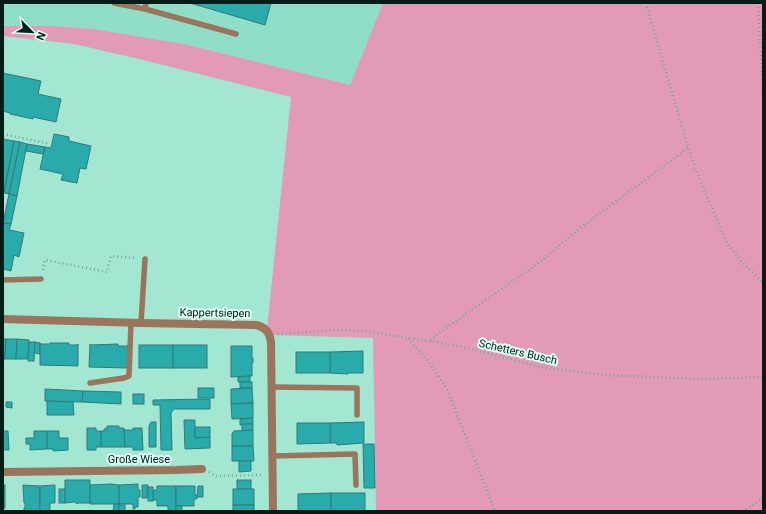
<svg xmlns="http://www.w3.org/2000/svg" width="766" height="514" font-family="Roboto,sans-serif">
<rect width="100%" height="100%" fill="#a3e6d2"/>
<polygon fill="#90dec7" points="3,3 383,3 350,85 184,44 93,29 54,26 3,26"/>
<polygon fill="#e39ab7" points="383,3 763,3 763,511 376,511 373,338 273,335 267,329 291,97 135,58 74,44 3,36 3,26 54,26 93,29 184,44 350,85"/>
<g fill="#28abaa" stroke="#307b7a">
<polygon points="190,3 271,3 265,25"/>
<polygon points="3,73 41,81 38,94 61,99 56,122 33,117 33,119 10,114 10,113 3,111"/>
<polygon points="54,134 69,137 69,141 91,146 86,169 80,168 77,183 61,180 63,174 40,169 45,147 51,148"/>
<polygon points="3,139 14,141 4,193 3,193"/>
<polygon points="14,141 20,142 9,194 4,193"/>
<polygon points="20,142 27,144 17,196 9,194"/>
<polygon points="27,144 45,147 43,154 26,151"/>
<polygon points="9,194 17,196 11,224 3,223"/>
<polygon points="3,223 11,224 9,230 24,233 19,257 14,255 11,271 3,269"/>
<polygon points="3,339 6,339 5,359 3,359"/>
<polygon points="6,339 17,339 16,359 5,359"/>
<polygon points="17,339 29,340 28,359 16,359"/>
<polygon points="29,342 35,342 34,361 28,361"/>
<polygon points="35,342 40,343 40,354 34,353"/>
<polygon points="40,343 41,344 50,344 50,343 69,343 69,345 78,345 78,344 78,366 40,365"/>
<polygon points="90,344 90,345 118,344 118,346 127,346 128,345 127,368 89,367"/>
<rect x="139" y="345" width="34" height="23"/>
<rect x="173" y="345" width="34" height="23"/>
<polygon points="231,346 252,346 252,358 253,358 253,363 252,363 252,376 231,377"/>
<polygon points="363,351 363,373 348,373 348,374 330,373 330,352"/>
<rect x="296" y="352" width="34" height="21"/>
<polygon points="250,376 250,382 238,382 238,377"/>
<rect x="240" y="382" width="12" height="6"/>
<rect x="198" y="388" width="16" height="10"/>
<polygon points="252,388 253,403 231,404 231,389"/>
<polygon points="45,389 83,391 82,402 45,401"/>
<polygon points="83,391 121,392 121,404 82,402"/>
<rect x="133" y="394" width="11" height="10"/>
<polygon points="210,399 210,409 174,409 171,413 172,450 161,450 160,405 153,405 153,400"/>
<polygon points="47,401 73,402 74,415 47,415"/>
<polygon points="6,402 12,402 12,408 6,407"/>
<polygon points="253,403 253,418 232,419 231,404"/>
<polygon points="253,418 253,424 240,425 240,419"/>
<polygon points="184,420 195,420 195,438 210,437 210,448 185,449"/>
<polygon points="151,422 156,422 156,447 149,447 149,426"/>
<polygon points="364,422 364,443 337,445 337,443 330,443 330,423"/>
<polygon points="297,423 330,423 330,443 297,444"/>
<polygon points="242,424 253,424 253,430 242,431"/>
<polygon points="107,426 119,426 119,428 124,428 125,447 101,447 101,431 104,431 104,429 107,428"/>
<polygon points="195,427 210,427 210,437 195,438"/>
<polygon points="87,428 96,428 96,431 101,431 101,447 96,447 96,450 87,450"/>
<polygon points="133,428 142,428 143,450 133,450 133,447 125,447 124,430 133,430"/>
<polygon points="253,430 253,446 232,446 232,433 234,431"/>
<polygon points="3,431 8,431 9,450 3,450"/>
<polygon points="34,431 47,431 47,449 30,450 30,444 26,444 26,438 34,438"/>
<polygon points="47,431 59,431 59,438 68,438 68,450 53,451 53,449 47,449"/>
<polygon points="363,444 374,444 375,488 364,488"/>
<polygon points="232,446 253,446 254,461 232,461"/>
<polygon points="239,461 251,461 251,471 239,472"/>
<polygon points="65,480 90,480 90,503 78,503 77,504 75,502 65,503"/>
<rect x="237" y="480" width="14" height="9"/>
<polygon points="111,484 119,485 119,504 90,504 90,485"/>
<polygon points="138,484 138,490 140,490 140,497 138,497 138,507 135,507 135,509 133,509 133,504 119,504 119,485"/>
<rect x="3" y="485" width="2" height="23"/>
<polygon points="23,485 40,486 40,511 24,511 24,508 25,508 25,503 24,503"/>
<polygon points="55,485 55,503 50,503 50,511 40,511 40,486"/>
<polygon points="142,485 148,485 147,498 142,498"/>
<polygon points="157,486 176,486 176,511 168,511 168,506 157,506 157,500 153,500 153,490 157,490"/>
<polygon points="176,486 195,486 195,495 197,495 197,499 194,499 194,506 176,506"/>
<polygon points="198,486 203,486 203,497 197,497"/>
<rect x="148" y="487" width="5" height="14"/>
<rect x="59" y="489" width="6" height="14"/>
<rect x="233" y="489" width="21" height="16"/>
<polygon points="331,493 331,511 298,511 298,494"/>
<rect x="331" y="493" width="34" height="18"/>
<polygon points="114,504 119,504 119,511 113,511"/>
<rect x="119" y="504" width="6" height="7"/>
<rect x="233" y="505" width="21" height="6"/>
<rect x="176" y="506" width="6" height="5"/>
</g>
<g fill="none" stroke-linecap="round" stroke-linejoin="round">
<g stroke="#71a798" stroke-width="2.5" stroke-dasharray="1 3" stroke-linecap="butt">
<polyline points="646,3 688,148 698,175 727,243 741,261 763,283"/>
<polyline points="758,3 763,95"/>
<polyline points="3,134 50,144"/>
<polyline points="3,207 5,207"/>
<polyline points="43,270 45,260 107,272 111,256 136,258"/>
<polyline points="278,334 339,330 364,331 460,346 544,368 604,375 699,379 763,377"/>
<polyline points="408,339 429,362 447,389 495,511"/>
<polyline points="431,341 436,335 540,262 580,228 688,148"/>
<polyline points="209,472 216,476 263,475"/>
<polyline points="742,511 763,499"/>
</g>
<g stroke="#9b745c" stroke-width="5.5">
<polyline points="114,3 145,9 236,34"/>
<polyline points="145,9 146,3"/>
<polyline points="3,280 41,279"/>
<polyline points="141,323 145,259"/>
<polyline points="90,383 124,378 129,376 131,323"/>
<polyline points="272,387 357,388 357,415"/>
<polyline points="273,456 355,454 356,485"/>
</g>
<g stroke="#9b745c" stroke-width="8">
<path d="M3 319 141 323 256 325C265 327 270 332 271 342L273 511"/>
<polyline points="3,472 176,470 202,469"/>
</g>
</g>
<g text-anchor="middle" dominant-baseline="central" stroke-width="4" stroke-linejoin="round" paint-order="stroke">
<g font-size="11" fill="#021c16" stroke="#defff5">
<text transform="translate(215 313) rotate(1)">Kappertsiepen</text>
<text transform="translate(518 352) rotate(13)">Schetters Busch</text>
<text x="139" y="459">Große Wiese</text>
</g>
</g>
<rect width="766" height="514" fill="none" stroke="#021c16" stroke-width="8"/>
<g transform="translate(32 32) rotate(114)" stroke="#defff5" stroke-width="3" paint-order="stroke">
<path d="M0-3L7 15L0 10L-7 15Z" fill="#021c16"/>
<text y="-6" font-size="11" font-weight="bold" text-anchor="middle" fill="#021c16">N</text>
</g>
</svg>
